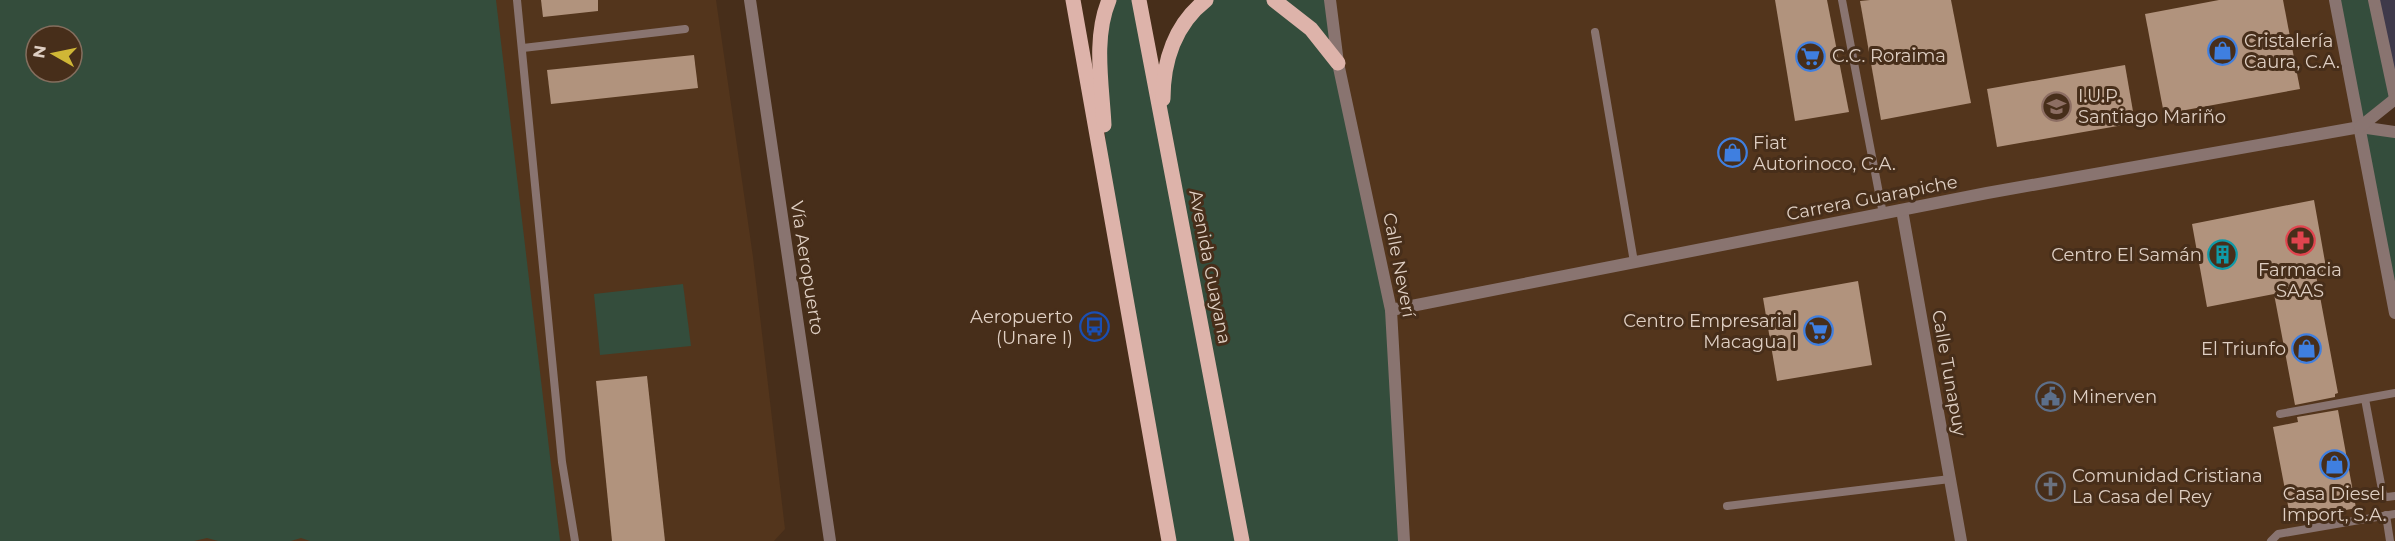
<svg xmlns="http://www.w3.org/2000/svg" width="2395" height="541" font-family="Montserrat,sans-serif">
<rect width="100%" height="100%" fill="#472e1a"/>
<polygon fill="#3e394a" points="2374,0 2395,0 2395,98"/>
<g fill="#53351c" fill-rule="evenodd">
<path d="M0 0H716L753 257 785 529 774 541H0ZM36 36H72V72H36Z"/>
<polygon points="1330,0 2335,0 2395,313 2395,541 1405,541"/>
</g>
<g fill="#344d3c" fill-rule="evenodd">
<path d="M0 0H496L560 541H310L301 538 291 541H218L207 538 194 541H0ZM36 36H72V72H36Z"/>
<polygon points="1109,0 1139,0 1162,124 1166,65 1206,0 1330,0 1392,309 1405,541 1169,541 1108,187 1101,59"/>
<polygon points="2335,0 2374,0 2395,98 2361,126 2395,132 2395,313"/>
<polygon points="683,284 691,346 600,355 594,294"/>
</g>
<g fill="#b1937d">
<polygon points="541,0 598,0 598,11 543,17"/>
<polygon points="1775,0 1827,0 1849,112 1795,121"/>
<polygon points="1870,0 1951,0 1971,103 1881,120 1860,1"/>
<polygon points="2219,0 2283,0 2300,89 2164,114 2145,14"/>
<polygon points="694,55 698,88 551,104 547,70"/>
<polygon points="2125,65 2135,123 1997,147 1987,89"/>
<polygon points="2314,200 2327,273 2316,275 2338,393 2335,394 2335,397 2295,405 2274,294 2207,307 2192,224"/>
<polygon points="1858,281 1872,365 1777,381 1763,298"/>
<polygon points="647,376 665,541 612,541 596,381"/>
<polygon points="2338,410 2356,508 2291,521 2273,427 2298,422 2297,417"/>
</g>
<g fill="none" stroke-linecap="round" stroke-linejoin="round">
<g stroke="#897470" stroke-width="8">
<polyline points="517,0 562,462 575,541"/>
<polyline points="1842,0 1883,214"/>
<polyline points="1595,32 1634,262"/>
<polyline points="523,48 685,29"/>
<polyline points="2365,399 2383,495 2387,497 2395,496"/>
<polyline points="2280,414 2395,393"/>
<polyline points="1727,506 1950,479"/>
<polyline points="2386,515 2390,541"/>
<polyline points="2271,541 2278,534 2395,514"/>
</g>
<g stroke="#897470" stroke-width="12">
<polyline points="750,0 830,541"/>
<polyline points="1902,210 1961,541"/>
<polyline points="1391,310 1404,541"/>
</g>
<g stroke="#897470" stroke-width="12">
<polyline points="1330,0 1338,63 1391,310 1987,193 2360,127 2395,132"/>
<polyline points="2335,0 2395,313"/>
<polyline points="2374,0 2395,98"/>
<polyline points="2360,127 2395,99"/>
</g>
<g stroke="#ddb3aa" stroke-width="15">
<polyline points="1073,0 1169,541"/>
<polyline points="1139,0 1242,541"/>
<polyline points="1274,0 1311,29 1338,63"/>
<path d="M1163 99C1163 61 1175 24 1206 0"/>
<path d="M1104 125C1102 85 1093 38 1109 0"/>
</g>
</g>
<defs>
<symbol id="shop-ring" viewBox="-11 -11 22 22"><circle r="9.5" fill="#472e1a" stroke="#3f7fe0" stroke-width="1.5"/><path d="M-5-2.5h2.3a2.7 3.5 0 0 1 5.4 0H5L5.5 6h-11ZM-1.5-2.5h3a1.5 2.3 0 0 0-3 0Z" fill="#3f7fe0"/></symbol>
<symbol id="supermarket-ring" viewBox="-11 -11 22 22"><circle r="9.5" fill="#472e1a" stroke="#3f7fe0" stroke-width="1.5"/><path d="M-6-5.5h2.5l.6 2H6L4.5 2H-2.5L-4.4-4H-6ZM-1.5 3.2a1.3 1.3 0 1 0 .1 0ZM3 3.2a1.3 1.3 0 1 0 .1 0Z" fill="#3f7fe0"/></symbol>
<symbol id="university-ring" viewBox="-11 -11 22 22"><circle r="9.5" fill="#472e1a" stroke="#8d6e63" stroke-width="1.5"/><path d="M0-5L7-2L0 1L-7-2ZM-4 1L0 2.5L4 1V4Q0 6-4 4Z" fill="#8d6e63"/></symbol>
<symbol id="pharmacy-ring" viewBox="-11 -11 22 22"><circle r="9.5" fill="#472e1a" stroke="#e0444e" stroke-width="1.5"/><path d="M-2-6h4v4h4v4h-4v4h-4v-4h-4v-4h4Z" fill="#e0444e"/></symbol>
<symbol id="building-ring" viewBox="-11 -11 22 22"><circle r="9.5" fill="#472e1a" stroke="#0f9aa8" stroke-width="1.5"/><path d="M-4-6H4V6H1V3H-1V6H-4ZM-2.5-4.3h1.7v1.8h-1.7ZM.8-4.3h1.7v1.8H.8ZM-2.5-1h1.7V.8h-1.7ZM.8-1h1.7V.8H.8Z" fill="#0f9aa8"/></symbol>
<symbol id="bus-ring" viewBox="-11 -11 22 22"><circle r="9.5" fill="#472e1a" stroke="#1a4fb4" stroke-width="1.5"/><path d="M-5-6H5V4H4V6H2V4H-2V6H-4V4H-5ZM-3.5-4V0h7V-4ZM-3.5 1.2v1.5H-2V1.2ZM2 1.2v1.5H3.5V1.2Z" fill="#1a4fb4"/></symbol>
<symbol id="civic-ring" viewBox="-11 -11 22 22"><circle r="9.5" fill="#472e1a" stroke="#5c6f8a" stroke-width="1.5"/><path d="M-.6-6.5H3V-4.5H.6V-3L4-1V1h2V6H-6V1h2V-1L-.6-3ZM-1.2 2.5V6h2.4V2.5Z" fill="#5c6f8a"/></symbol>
<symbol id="church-ring" viewBox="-11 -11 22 22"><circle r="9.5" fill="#472e1a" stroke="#6b7280" stroke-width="1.5"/><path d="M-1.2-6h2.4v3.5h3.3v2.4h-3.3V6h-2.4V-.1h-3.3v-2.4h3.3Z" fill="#6b7280"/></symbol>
</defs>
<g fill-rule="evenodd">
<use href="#shop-ring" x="2206" y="34" width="33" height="33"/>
<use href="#supermarket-ring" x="1794" y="40" width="33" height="33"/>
<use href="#university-ring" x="2040" y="90" width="33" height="33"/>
<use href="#shop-ring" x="1716" y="136" width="33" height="33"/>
<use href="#pharmacy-ring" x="2284" y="224" width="33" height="33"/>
<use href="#building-ring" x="2206" y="238" width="33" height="33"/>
<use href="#bus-ring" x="1078" y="310" width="33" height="33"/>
<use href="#supermarket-ring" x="1802" y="314" width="33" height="33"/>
<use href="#shop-ring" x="2290" y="332" width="33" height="33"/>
<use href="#civic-ring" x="2034" y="380" width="33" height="33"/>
<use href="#shop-ring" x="2318" y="448" width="33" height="33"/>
<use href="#church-ring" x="2034" y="470" width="33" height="33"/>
</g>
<g text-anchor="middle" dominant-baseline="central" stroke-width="6" stroke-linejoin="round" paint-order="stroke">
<g font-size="18" fill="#dfcfc3" stroke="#472e1a" text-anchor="start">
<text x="2244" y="41">Cristalería<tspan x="2244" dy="21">Caura, C.A.</tspan></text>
<text x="1832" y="56">C.C. Roraima</text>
<text x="2078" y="96">I.U.P.<tspan x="2078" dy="21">Santiago Mariño</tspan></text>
<text x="1753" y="143">Fiat<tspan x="1753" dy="21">Autorinoco, C.A.</tspan></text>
<text x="2202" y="255" text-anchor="end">Centro El Samán</text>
<text x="2300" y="270" text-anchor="middle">Farmacia<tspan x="2300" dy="21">SAAS</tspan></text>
<text x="1073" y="317" text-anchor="end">Aeropuerto<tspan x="1073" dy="21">(Unare I)</tspan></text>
<text x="1797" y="321" text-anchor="end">Centro Empresarial<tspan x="1797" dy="21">Macagua I</tspan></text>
<text x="2286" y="349" text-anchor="end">El Triunfo</text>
<text x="2072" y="397">Minerven</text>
<text x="2072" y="476">Comunidad Cristiana<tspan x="2072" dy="21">La Casa del Rey</tspan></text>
<text x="2334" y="494" text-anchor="middle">Casa Diesel<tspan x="2334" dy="21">Import, S.A.</tspan></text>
</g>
<g font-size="18" fill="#dfcfc3" stroke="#472e1a">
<text transform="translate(1872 198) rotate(-11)">Carrera Guarapiche</text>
<text transform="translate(1399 265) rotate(79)">Calle Neverí</text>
<text transform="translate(1210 267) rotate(79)">Avenida Guayana</text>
<text transform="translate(807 268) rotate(81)">Vía Aeropuerto</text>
<text transform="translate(1949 373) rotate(80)">Calle Tunapuy</text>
</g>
</g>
<g transform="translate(54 54) rotate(279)"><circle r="28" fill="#472e1a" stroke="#846e5e" stroke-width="1.5"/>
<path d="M0-4.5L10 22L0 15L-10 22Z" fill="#d0b736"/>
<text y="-9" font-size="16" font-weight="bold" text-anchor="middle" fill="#dfcfc3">N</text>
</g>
</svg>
